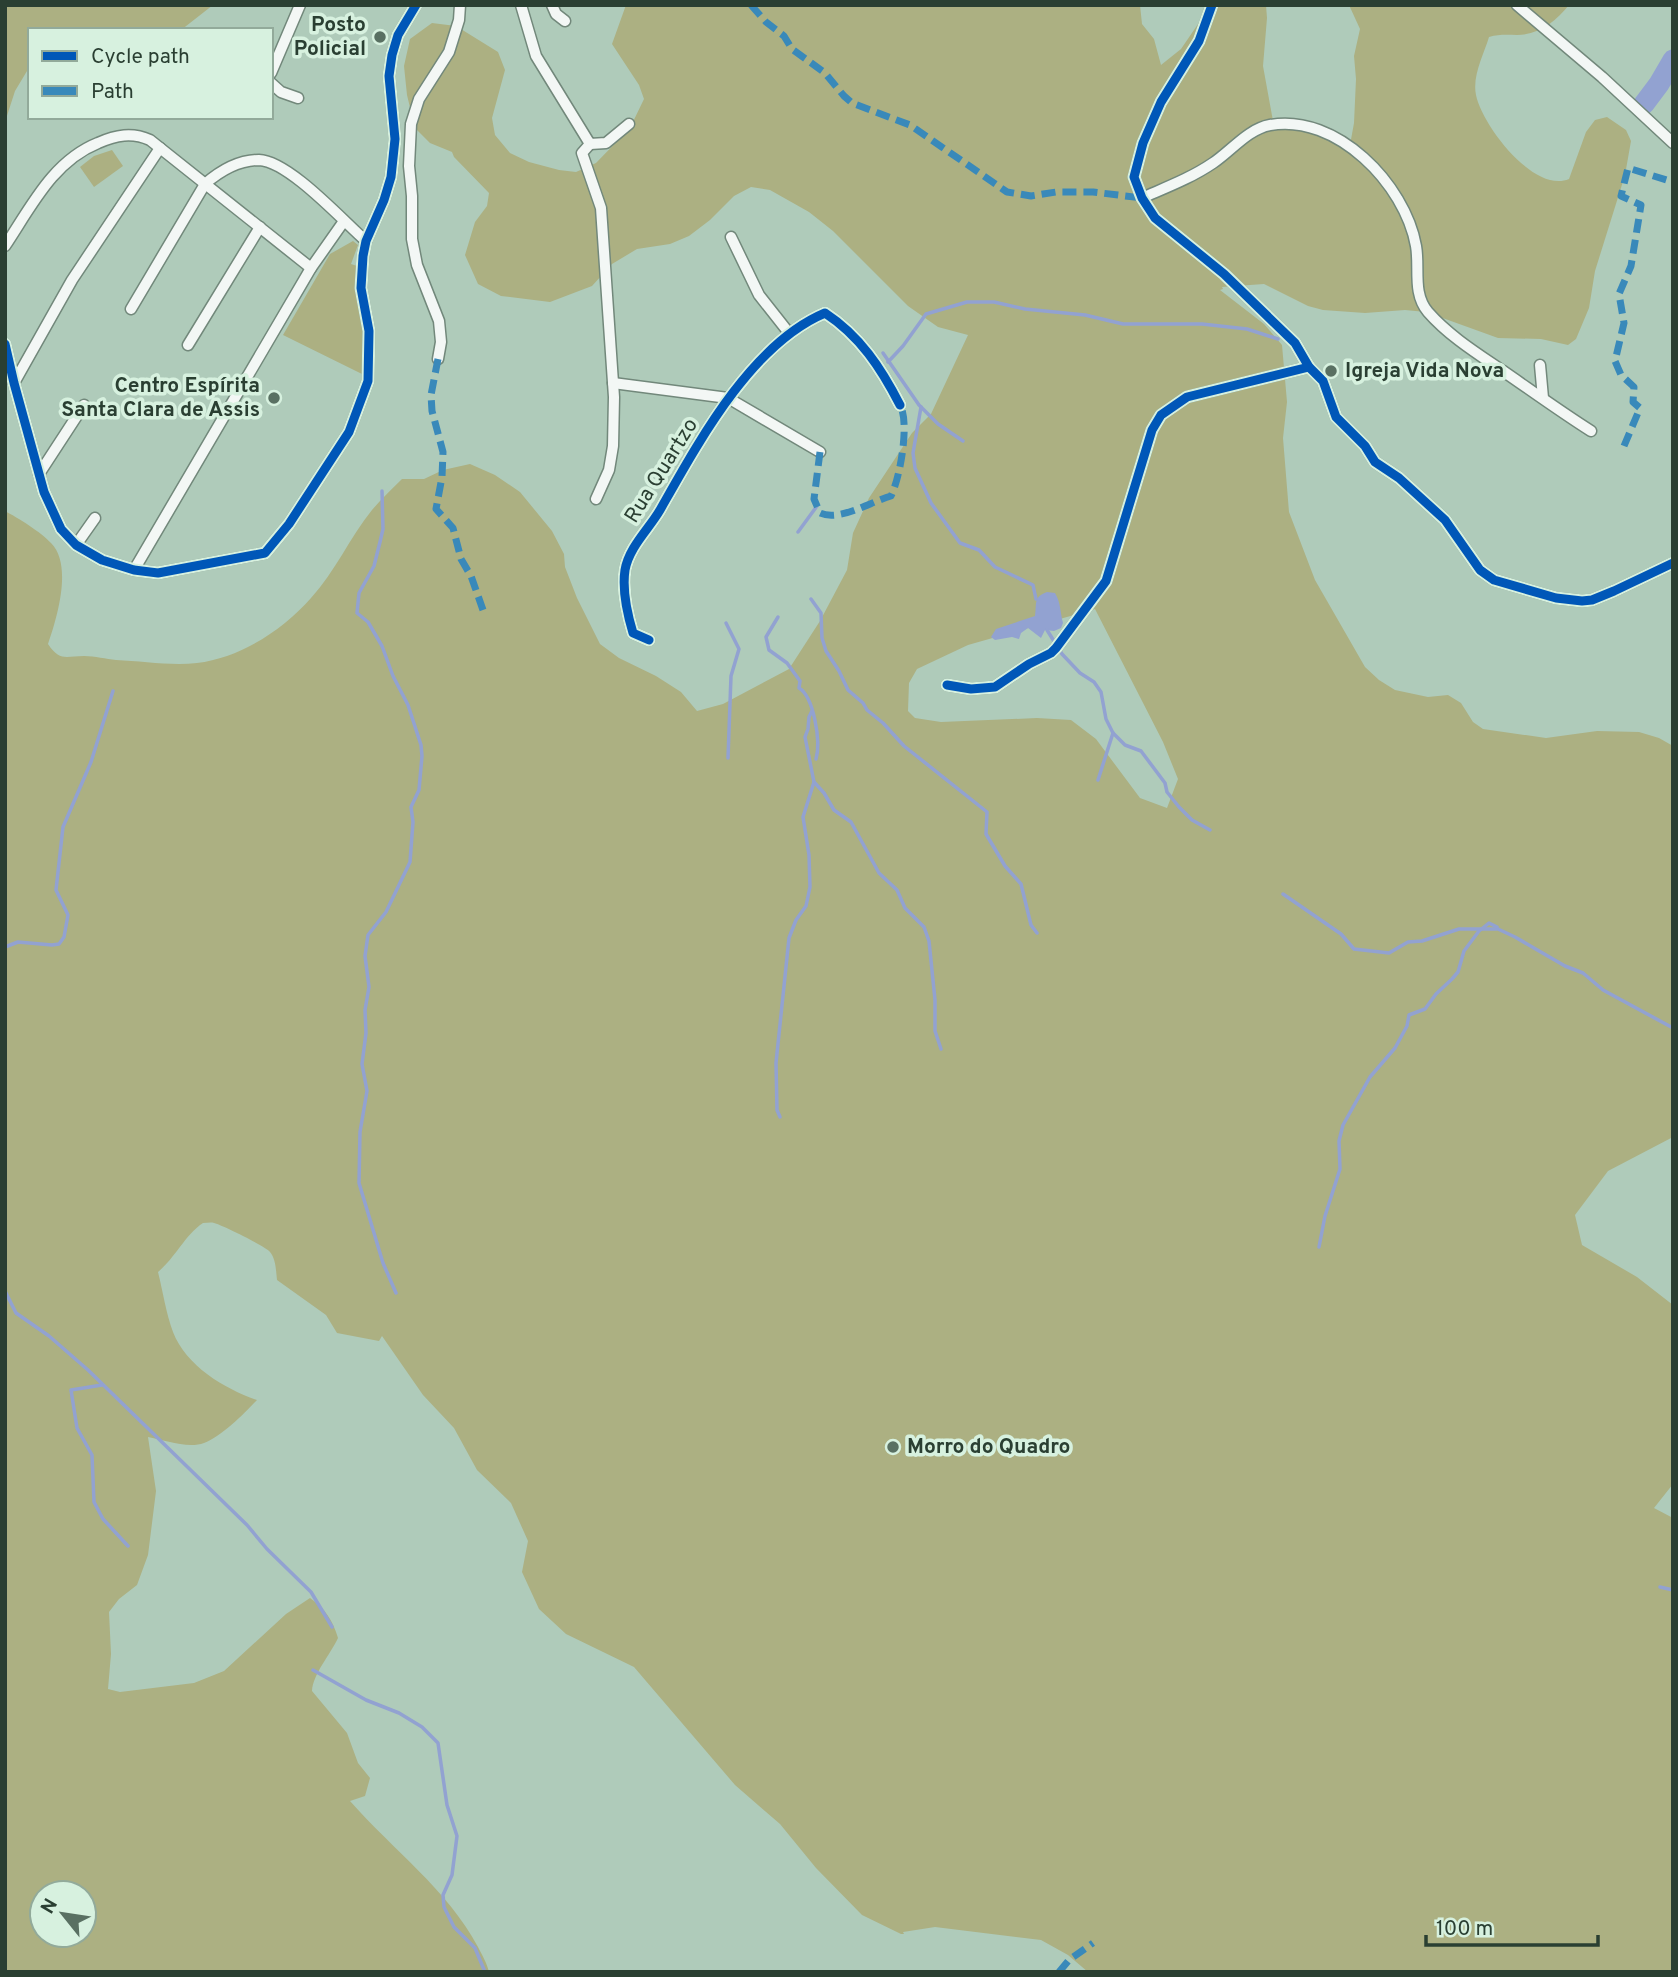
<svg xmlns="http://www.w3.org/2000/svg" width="1678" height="1977" font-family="Overpass,sans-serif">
<rect width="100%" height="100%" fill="#afcbba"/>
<g fill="#acb082" fill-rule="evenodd">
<polygon points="5,5 213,5 181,30 30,30 30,66 15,91 5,122"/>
<path d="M626 5H1140L1142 24 1154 39 1161 65 1181 49 1211 5H1266L1267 18 1263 66 1273 121 1350 145 1354 123 1356 79 1354 56 1360 29 1349 5H1569C1556 21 1539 35 1517 35 1507 35 1500 34 1489 37 1484 54 1472 76 1476 95 1482 125 1534 194 1569 179L1586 132 1595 120 1607 117 1626 130 1631 141 1625 175 1595 271 1589 308 1576 339 1568 345 1541 339 1498 338 1426 312 1405 310 1365 313 1323 310 1308 306 1264 284 1222 287 1223 289 1220 290 1264 324 1282 345 1287 402 1283 438 1289 512 1315 580 1365 667 1379 680 1395 690 1428 697 1448 695 1461 703 1473 722 1483 729 1546 738 1597 731 1639 732 1659 738 1673 746V1137L1608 1171 1575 1215 1582 1245 1637 1277 1673 1305V1484L1654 1508 1673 1518V1972H1088L1068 1955 1041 1940 935 1927 903 1932 904 1934H901L862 1915 816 1868 780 1824 735 1785 634 1667 566 1634 539 1609 522 1572 528 1541 511 1503 477 1470 454 1428 423 1395 382 1336 379 1341 337 1333 326 1315 277 1280C276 1271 276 1259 270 1252 267 1247 220 1224 214 1223 211 1222 207 1223 203 1223 185 1235 175 1258 158 1272 163 1292 166 1313 173 1332 186 1366 225 1389 257 1400 245 1413 221 1437 204 1443 188 1449 164 1440 148 1437L156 1491 148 1555 137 1585 119 1599 109 1612 111 1654 108 1689 120 1692 194 1683 224 1671 286 1614 310 1598C325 1608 333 1621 338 1638 330 1655 313 1674 312 1691L347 1733 358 1763 370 1778 365 1796 350 1801C393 1850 447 1889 478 1947 482 1955 487 1963 489 1972H5V511C18 518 41 532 51 543 73 565 57 618 48 644 60 662 66 656 84 656 95 656 106 659 116 660 142 661 171 666 197 663 240 658 283 630 311 598 335 572 350 537 372 510 381 499 392 489 402 479H424L443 470 470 464 495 475 520 492 552 531 564 554 565 567 577 598 600 644 619 658 656 676 681 692 697 711 723 704 789 669 820 621 847 570 853 533 869 498 912 433 931 414 968 335 938 327 908 306 833 231 809 212 770 190 751 187 734 196 710 220 689 236 670 244 637 249 612 264 592 286 550 302 501 296 478 284 465 255 475 222 487 206 489 193 454 157 452 152 430 143 415 128 407 95 404 66 410 39 432 23 456 26 498 52 505 70 492 118 495 135 510 153 529 162 559 170 576 172 596 163 630 128 644 99 639 85 612 44ZM1095 609 1163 742 1178 779 1167 808 1140 798 1096 739 1071 720 1037 718 941 722 915 718 908 711 909 683 917 669 968 645ZM42 1893H84V1935H42Z"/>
<polygon points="112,150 123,166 94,187 80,167 94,156"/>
<polygon points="353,241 358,245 351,264 357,266 356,292 364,326 362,374 283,335 330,254"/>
</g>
<path fill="#92a2d1" d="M1047 592 1055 593C1061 603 1060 612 1063 623L1061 628 1054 631 1045 630 1041 638 1028 628 1021 633 1019 639 1012 637 995 640 991 637 996 629 1035 616C1037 603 1033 597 1047 592Z"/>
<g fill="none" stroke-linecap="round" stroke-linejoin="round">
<g stroke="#92a2d1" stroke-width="3.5">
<polyline points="883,353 919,405 938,424 963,441"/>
<polyline points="888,362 903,346 926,314 967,302 994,302 1025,309 1085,315 1123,324 1202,324 1247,329 1278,339"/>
<polyline points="921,407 913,453 915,468 931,503 960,543 979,550 995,567 1033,585 1036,599"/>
<polyline points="382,491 383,529 380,542 374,566 359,593 357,613 368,622 382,646 393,676 408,705 421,745 422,756 419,790 411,807 413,822 410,862 386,912 368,935 365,956 369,987 365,1010 366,1033 362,1064 367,1091 360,1132 359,1183 383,1263 396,1293"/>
<polyline points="798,532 817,506"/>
<polyline points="811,599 821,613 822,638 826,651 839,671 848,690 863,703 867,710 883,723 904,746 987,812 986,834 1005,866 1021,884 1031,925 1037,933"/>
<path d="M778 617 766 637 769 650 787 663 800 681 799 688C814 697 821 742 816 759"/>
<polyline points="726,623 739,649 731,676 728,758"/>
<polyline points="1047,630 1062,654 1080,673 1094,682 1101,692 1106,719 1113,733 1125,745 1141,751 1165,783 1167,792 1179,807 1192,820 1210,830"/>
<polyline points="812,711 809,717 808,729 805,737 814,782 824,793 834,810 851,822 879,873 897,890 905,908 924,927 929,941 935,1000 935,1031 941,1049"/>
<polyline points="1098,780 1113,733"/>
<polyline points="1283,894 1341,934 1354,949 1389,953 1408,942 1422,941 1459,929 1498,929 1515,937 1565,966 1583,973 1603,990 1673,1028"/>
<polyline points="5,947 18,942 52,945 59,944 64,937 68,915 56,890 63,827 91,762 113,691"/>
<polyline points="780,1117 777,1110 776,1063 789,938 796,920 806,906 810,887 809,855 803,817 814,782"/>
<polyline points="1319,1247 1325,1216 1340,1169 1339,1141 1343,1125 1370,1077 1395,1048 1407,1026 1409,1015 1425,1009 1436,994 1452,979 1458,972 1464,951 1479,931 1489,923 1497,927"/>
<polyline points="5,1291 16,1313 49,1336 88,1370 247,1525 267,1549 311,1592 332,1627"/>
<polyline points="102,1385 71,1390 77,1428 92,1455 94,1502 103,1519 128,1546"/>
<polyline points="1660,1587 1673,1590"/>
<polyline points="313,1670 366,1700 399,1713 422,1727 438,1743 447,1805 457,1836 452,1875 443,1895 444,1907 454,1927 475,1948 485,1972"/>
</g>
<polyline stroke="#92a2d1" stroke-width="21" points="1644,104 1659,84 1673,60"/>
<defs>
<g id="street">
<polyline points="521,5 536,56 590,144 606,143 629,124"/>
<polyline points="552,5 556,14 565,21"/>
<polyline points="1212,5 1199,41 1161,102 1143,143 1134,177 1142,198 1155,218 1224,274 1295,343 1309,367 1323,381 1336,417 1365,446 1375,462 1399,478 1445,520 1480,570 1494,580 1556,598 1582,601 1592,600 1614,591 1673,563"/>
<polyline points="1517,5 1602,77 1673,143"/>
<polyline points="271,73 300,5"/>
<polyline points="271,83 281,92 298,98"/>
<polyline points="590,144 582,153 601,208 614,397 613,446 609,470 596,499"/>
<path d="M1142 198C1167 187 1191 178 1213 163 1231 151 1248 129 1270 125 1336 113 1405 184 1416 246 1420 268 1412 293 1428 312 1449 336 1478 354 1503 371 1532 391 1561 412 1591 431"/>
<polyline points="731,237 759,295 789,333"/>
<path d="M5 246C31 207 53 161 98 143 116 135 132 132 150 140L311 268"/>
<path d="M131 309 205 184C220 171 238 160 259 160 289 161 343 221 366 241"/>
<polyline points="5,344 14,383 44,492 61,529 76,545 102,560 134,570 158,573 265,553 289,524 349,432 368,381 369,331 361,288 363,256 366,241 384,200 391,177 395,139 389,76 392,55 398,35 416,5"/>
<polyline points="188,345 260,227"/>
<polyline points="438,359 441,342 439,321 417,265 412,239 412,196 409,166 411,124 419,99 449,52 459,20 460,5"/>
<polyline points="1540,365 1543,398"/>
<polyline points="14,383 72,280 160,148"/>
<polyline points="613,383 728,398 820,452"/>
<polyline points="39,474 84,405"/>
<polyline points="76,545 95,518"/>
<polyline points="134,570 311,268 344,221"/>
<path d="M649 640 633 633C627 613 622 590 625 570 629 547 649 529 660 510 698 443 751 344 825 313 860 336 881 368 900 405"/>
<polyline points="947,685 971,689 995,687 1029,664 1051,653 1056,648 1106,581 1152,430 1161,415 1187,397 1309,367"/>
</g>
</defs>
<use href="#street" stroke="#72887b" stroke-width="13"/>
<use href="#street" stroke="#f3f7f5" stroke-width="10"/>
<g stroke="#3989ba" stroke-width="7" stroke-dasharray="14 7" stroke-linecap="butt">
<polyline points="751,5 766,22 784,36 792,49 825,73 844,96 852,103 910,125 1007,192 1031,196 1056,192 1093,192 1142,198"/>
<polyline points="438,359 431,395 432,411 443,452 442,477 436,509 453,528 461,559 471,576 483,610"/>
<polyline points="1624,446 1640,408 1633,402 1634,387 1621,375 1615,361 1624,323 1619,294 1631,266 1641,205 1621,196 1628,168 1673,182"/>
<path d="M820 452 814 499 820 513C839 522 870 502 891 496 900 478 910 423 900 405"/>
<polyline points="1059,1972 1069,1960 1093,1943"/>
</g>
<defs>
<g id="cycleway">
<polyline points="1212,5 1199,41 1161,102 1143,143 1134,177 1142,198 1155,218 1224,274 1295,343 1309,367 1323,381 1336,417 1365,446 1375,462 1399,478 1445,520 1480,570 1494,580 1556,598 1582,601 1592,600 1614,591 1673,563"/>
<polyline points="5,344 14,383 44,492 61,529 76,545 102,560 134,570 158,573 265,553 289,524 349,432 368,381 369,331 361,288 363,256 366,241 384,200 391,177 395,139 389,76 392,55 398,35 416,5"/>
<path d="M649 640 633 633C627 613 622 590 625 570 629 547 649 529 660 510 698 443 751 344 825 313 860 336 881 368 900 405"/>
<polyline points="947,685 971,689 995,687 1029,664 1051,653 1056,648 1106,581 1152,430 1161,415 1187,397 1309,367"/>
</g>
</defs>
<use href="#cycleway" stroke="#d7f1df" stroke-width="13"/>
<use href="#cycleway" stroke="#0057b8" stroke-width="9"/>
</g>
<g fill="#597062" stroke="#d7f1df" stroke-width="2.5">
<circle cx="380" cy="37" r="7"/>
<circle cx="1331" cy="371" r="7"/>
<circle cx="274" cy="398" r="7"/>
<circle cx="893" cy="1447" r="7"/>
</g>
<g text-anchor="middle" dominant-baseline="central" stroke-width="7" stroke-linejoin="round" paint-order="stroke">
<g font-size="21" font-weight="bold" fill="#2a3f32" stroke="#d7f1df" text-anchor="end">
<text x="366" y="25">Posto<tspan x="366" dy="24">Policial</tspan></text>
<text x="1345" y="371" text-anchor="start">Igreja Vida Nova</text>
<text x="260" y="386">Centro Espírita<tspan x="260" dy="24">Santa Clara de Assis</tspan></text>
<text x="907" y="1447" text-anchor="start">Morro do Quadro</text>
</g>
<g font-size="21" fill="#2a3f32" stroke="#d7f1df">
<text transform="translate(662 471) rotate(-58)">Rua Quartzo</text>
</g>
</g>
<rect width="1678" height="1977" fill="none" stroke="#2a3f32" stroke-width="14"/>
<rect x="28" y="28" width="245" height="91" fill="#d7f1df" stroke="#92aa9a" stroke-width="2"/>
<rect x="42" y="51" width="35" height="10" fill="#0057b8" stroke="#92aa9a" stroke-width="2"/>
<text x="91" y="63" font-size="21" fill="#2a3f32">Cycle path</text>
<rect x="42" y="86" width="35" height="10" fill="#3989ba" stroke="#92aa9a" stroke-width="2"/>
<text x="91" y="98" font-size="21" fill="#2a3f32">Path</text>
<g transform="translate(63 1914) rotate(300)"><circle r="33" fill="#d7f1df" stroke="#92aa9a" stroke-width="2"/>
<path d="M0-5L12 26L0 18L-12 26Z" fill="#597062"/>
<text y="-10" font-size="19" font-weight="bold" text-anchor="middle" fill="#2a3f32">N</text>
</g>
<path d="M1426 1935v10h172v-10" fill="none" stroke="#2a3f32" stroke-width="3.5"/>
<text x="1436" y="1935" font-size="21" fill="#2a3f32" stroke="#d7f1df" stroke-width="5" paint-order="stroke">100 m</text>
</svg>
